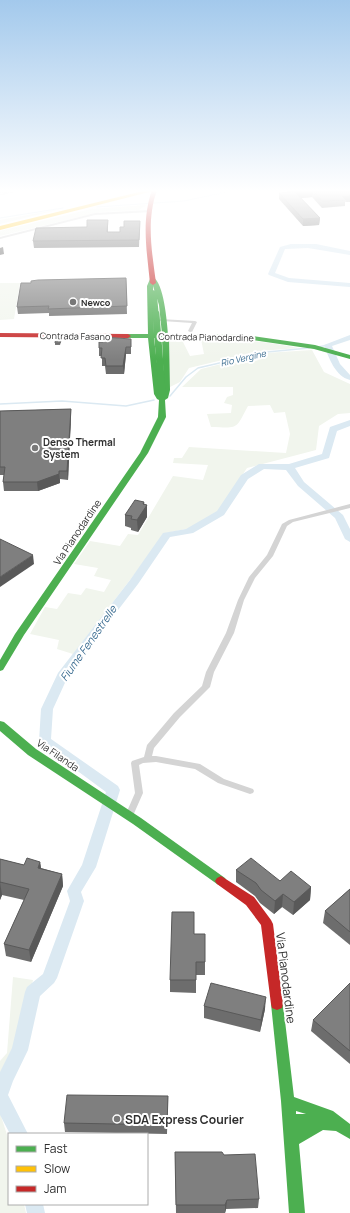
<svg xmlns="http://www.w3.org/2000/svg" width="350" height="1213" font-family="Manrope,sans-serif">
<rect width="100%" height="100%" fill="#fff"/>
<g fill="#f1f5ed">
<polygon points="146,205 139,210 100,212 0,236 0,231 91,209"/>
<polygon points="61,209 0,224 0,220"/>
<polygon points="0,283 20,283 14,319 0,320"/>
<path d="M173 338H181L190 356 204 354 201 339C234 339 265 341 298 348L260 351 189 368 180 382 170 387 167 342Z"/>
<path d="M312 350 324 372 350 384V413L338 414 319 426 316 450 247 468 218 512 191 528 166 533 73 654 57 649 59 640 30 634 45 607 57 609 68 593 81 595 86 588 104 592 111 580 94 576 98 568 74 564 90 541 120 546 128 534 138 535 173 476 203 480 208 465 173 463 174 458H182L189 447 286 453 290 434 285 412 274 413 270 405 248 406C235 430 239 428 211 427L207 414 231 413 232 405 224 403 227 397 233 395V387H182L201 369 266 353Z"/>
<polygon points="13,977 33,980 17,1052 0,1079 0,1061 7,1053"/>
<polygon points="0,1113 9,1141 9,1204 24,1204 26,1213 0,1213"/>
</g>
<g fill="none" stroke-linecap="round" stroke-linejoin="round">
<g stroke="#dbe9f2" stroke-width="1">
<polyline points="97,207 184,201 236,190"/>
<polyline points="0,218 63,208"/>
</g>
<g stroke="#dbe9f2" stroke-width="1.5">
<polyline points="318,347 328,345"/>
<polyline points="170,396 186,377 198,368 267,352 309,348"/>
<polyline points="0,404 62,401 126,406 154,400"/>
</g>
<g fill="#dbe9f2" fill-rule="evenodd">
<polygon points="291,244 316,244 350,251 350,255 308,248 285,249 275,273 289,278 350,283 350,287 288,282 269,275 268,274 280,247"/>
<path d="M350 335V340L332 346 340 364 350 375V380C335 376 329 358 324 345Z"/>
<polygon points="350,420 350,426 337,431 329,458 295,468 304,482 343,515 350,529 350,542 345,539 335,518 298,486 286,470 264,469 248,479 224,515 193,533 170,537 138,584 69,674 53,709 51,739 118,786 120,790 96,867 81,892 84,901 57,978 54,983 40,996 28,1050 13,1081 8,1095 28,1134 10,1134 0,1115 0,1072 12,1048 25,992 27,987 43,974 70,901 67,891 82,865 106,792 41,744 39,741 41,709 58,673 130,580 163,533 186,529 217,511 241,475 259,464 289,464 322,454 330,427"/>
<polygon points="25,1204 43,1204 45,1213 27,1213"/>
</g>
<g fill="#d4d4d4" fill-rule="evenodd">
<polygon points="150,210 151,210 151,212 95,215 0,239 0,237 95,213"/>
<polygon points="160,319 195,321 197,322 192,332 190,332 188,331 192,323 162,321 160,321"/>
<polygon points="350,504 350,508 293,522 287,526 273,556 255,578 244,600 234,633 214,672 210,687 180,717 154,748 152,756 156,756 200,764 224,779 253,789 254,791 253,793 250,794 218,783 195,769 156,762 143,763 139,765 143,793 132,818 129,819 126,818 125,816 135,793 131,763 132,761 144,757 147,745 174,713 202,686 206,672 226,633 238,600 249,577 267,555 282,524 289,520"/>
</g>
<g fill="#4caf50" fill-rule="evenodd">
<path d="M153 277C164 283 167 322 168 334L246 335 315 345 350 355V359L314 349 246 339 169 338 170 390 168 398 165 400 166 417 148 453 24 635 3 670 0 671V660L15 634 140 453 158 417 159 400 157 399 154 394 148 338H128L125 336 128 334H148L147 286 150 279ZM153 286 159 305 162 334H154ZM154 338H162L164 389H160Z"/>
<polygon points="0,721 4,722 36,749 141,818 225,878 227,881 225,884 221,886 217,884 133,824 28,755 0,731"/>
<path d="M277 998 282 1000 283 1004 294 1097 333 1111 350 1124V1139L336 1131 323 1130 299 1144 305 1213H289L281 1101 271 1004 272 1000ZM296 1111 306 1114H296Z"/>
</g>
<polygon fill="#ffc107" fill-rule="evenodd" points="147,190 157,190 0,230 0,226"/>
<g fill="#c62828" fill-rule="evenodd">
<path d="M152 190H157C146 221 152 252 156 283L153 285 150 283C147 252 141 221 152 190Z"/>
<polygon points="0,333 128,334 131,336 128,338 0,337"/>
<polygon points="221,876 254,897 271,920 273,924 283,1004 282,1008 277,1010 272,1008 271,1004 261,925 246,905 217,884 215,881 217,878"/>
</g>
<defs>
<polyline id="rail" points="0,194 20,190"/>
</defs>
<use href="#rail" stroke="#bcbcbc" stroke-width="2"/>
<use href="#rail" stroke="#fff" stroke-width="1" stroke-dasharray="3.5" stroke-linecap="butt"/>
<polyline stroke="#4caf50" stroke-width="5.5" points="154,293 156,315"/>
<polyline stroke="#4caf50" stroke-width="7" points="156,314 162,391"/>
</g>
<g fill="#6d6d6d">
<polygon points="286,190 350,190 345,202 345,206 322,208 312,197 301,198 320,218 319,225 303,226 279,199 279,193 287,192"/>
<polygon points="108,220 108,232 120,232 124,227 140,221 139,247 34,248 33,241 87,227"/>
<polygon points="126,278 127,314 49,316 49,313 18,314 17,307"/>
<polygon points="61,337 62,339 60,345 55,345 55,343"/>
<polygon points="131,339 131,354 126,354 124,374 106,374 105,366 102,366 102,356 99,356 99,348"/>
<polygon points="71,409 71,417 68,480 60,479 60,483 38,491 4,491 3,482 4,475 0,475 0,411"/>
<polygon points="144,502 144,505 147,505 147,517 138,532 131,530 131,528 125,526 125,515"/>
<polygon points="0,859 24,865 40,862 41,868 62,874 63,886 31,962 6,956 4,944 24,900 2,895 0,900"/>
<polygon points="236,870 280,881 311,887 310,900 293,915 282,907 274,914 260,903 255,896 236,882"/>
<polygon points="350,889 350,945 323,923 325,911"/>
<polygon points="194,934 205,962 205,975 196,975 196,993 170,992 170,980"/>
<polygon points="350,983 350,1064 311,1031 313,1020"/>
<polygon points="204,1006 265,1009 260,1032 204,1018"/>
<polygon points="168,1096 167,1134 65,1132 64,1123"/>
<polygon points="175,1152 259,1199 258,1208 226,1209 225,1213 176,1213"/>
</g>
<g fill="#595959">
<polygon points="313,191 312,197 295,199 295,192"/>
<polygon points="342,196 350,196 350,202 345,202 346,200"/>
<polygon points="320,218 319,225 303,226 303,219"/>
<polygon points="3,247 4,254 0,255 0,248"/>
<polygon points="126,347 126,354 124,374 123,366"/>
<polygon points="71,409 71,417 68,480 67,471"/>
<polygon points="59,471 60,483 38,491 37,482"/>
<polygon points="144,502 145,509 147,505 147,517 138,532 137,520 143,504"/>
<polygon points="33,555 34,564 0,587 0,577"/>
<polygon points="40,862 42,874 38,868"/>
<polygon points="62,874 63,886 31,962 29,950"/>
<polygon points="0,882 2,895 0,900"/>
<polygon points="311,887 310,900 293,915 294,902"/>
<polygon points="283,894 282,907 274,914 275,901"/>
<polygon points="266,997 265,1009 260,1032 261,1020"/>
<polygon points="227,1200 226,1209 225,1213 225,1205"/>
</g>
<g fill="#7f7f7f" stroke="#595959">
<polygon points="291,190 350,190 350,196 342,196 346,200 322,201 313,191 295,192 320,218 303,219 279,193 292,192"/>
<polygon points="87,220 108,220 107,232 120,232 120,227 124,227 124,221 140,221 139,240 33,241 36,228 87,227"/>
<polygon points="126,278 127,306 48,309 49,306 17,307 21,283 31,283 31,281 38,280"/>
<polygon points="56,337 61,337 60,343 55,343"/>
<polygon points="103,337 131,339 131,347 126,347 123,366 106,366 105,358 101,358 102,348 99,348 99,342 103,342"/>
<polygon points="71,409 67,471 59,471 59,474 37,482 3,482 5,467 0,467 0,411"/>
<polygon points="135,500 144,502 143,504 147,505 137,520 131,519 132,516 125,515"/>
<polygon points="0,539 33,555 0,577"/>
<polygon points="27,858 40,862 38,868 62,874 29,950 4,944 29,889 0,882 0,883 0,859 24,865"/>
<polygon points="251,858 280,881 291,871 311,887 294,902 283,894 275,901 261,890 256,883 236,870"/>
<polygon points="350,889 350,932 325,911"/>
<polygon points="172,912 194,912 194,934 205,934 205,962 196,962 196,980 170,980"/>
<polygon points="211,983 266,997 261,1020 204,1006"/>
<polygon points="350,983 350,1051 313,1020"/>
<polygon points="67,1095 168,1096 167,1125 64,1123"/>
<polygon points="175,1152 222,1152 224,1155 255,1154 259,1199 227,1200 225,1205 176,1205"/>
</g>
<linearGradient id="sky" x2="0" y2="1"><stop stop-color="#a3c9ec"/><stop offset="0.53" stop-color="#fff"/><stop offset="1" stop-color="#fff" stop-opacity="0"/></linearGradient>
<rect width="350" height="360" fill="url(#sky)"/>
<g fill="#787878" stroke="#fff" stroke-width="1.5">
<circle cx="73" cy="302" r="4"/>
<circle cx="35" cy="448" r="4"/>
<circle cx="117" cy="1119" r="4"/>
</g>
<g text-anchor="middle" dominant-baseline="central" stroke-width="4" stroke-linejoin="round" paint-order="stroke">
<g font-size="9" font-weight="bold" fill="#303030" stroke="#fff" text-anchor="start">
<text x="81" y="302">Newco</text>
</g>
<g font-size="9" fill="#303030" stroke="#fff">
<text transform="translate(75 336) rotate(1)">Contrada Fasano</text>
<text transform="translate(206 337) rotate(1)">Contrada Pianodardine</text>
</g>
<g font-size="9" font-style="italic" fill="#3e6f93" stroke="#fff">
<text transform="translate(243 358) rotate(-13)">Rio Vergine</text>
</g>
<g font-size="10" font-weight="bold" fill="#303030" stroke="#fff" text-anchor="start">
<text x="43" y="442">Denso Thermal<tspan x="43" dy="12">System</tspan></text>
</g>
<g font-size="10" fill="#303030" stroke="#fff">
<text transform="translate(77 532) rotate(-56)">Via Pianodardine</text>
<text transform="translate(58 755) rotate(34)">Via Filanda</text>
</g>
<g font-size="11" font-style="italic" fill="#3e6f93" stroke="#fff">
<text transform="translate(88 643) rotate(-55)">Fiume Fenestrelle</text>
</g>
<g font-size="12" fill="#303030" stroke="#fff">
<text transform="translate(286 978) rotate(83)">Via Pianodardine</text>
</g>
<g font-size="12" font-weight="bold" fill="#303030" stroke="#fff" text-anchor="start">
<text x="125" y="1119">SDA Express Courier</text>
</g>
</g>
<rect x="8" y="1133" width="140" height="72" fill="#ffffff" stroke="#acacac"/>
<rect x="16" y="1146" width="20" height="6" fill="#4caf50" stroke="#acacac"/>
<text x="44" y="1153" font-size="12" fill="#303030">Fast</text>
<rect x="16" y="1166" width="20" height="6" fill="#ffc107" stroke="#acacac"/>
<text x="44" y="1173" font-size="12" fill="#303030">Slow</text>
<rect x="16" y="1186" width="20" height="6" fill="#c62828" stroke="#acacac"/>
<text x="44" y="1193" font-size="12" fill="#303030">Jam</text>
</svg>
